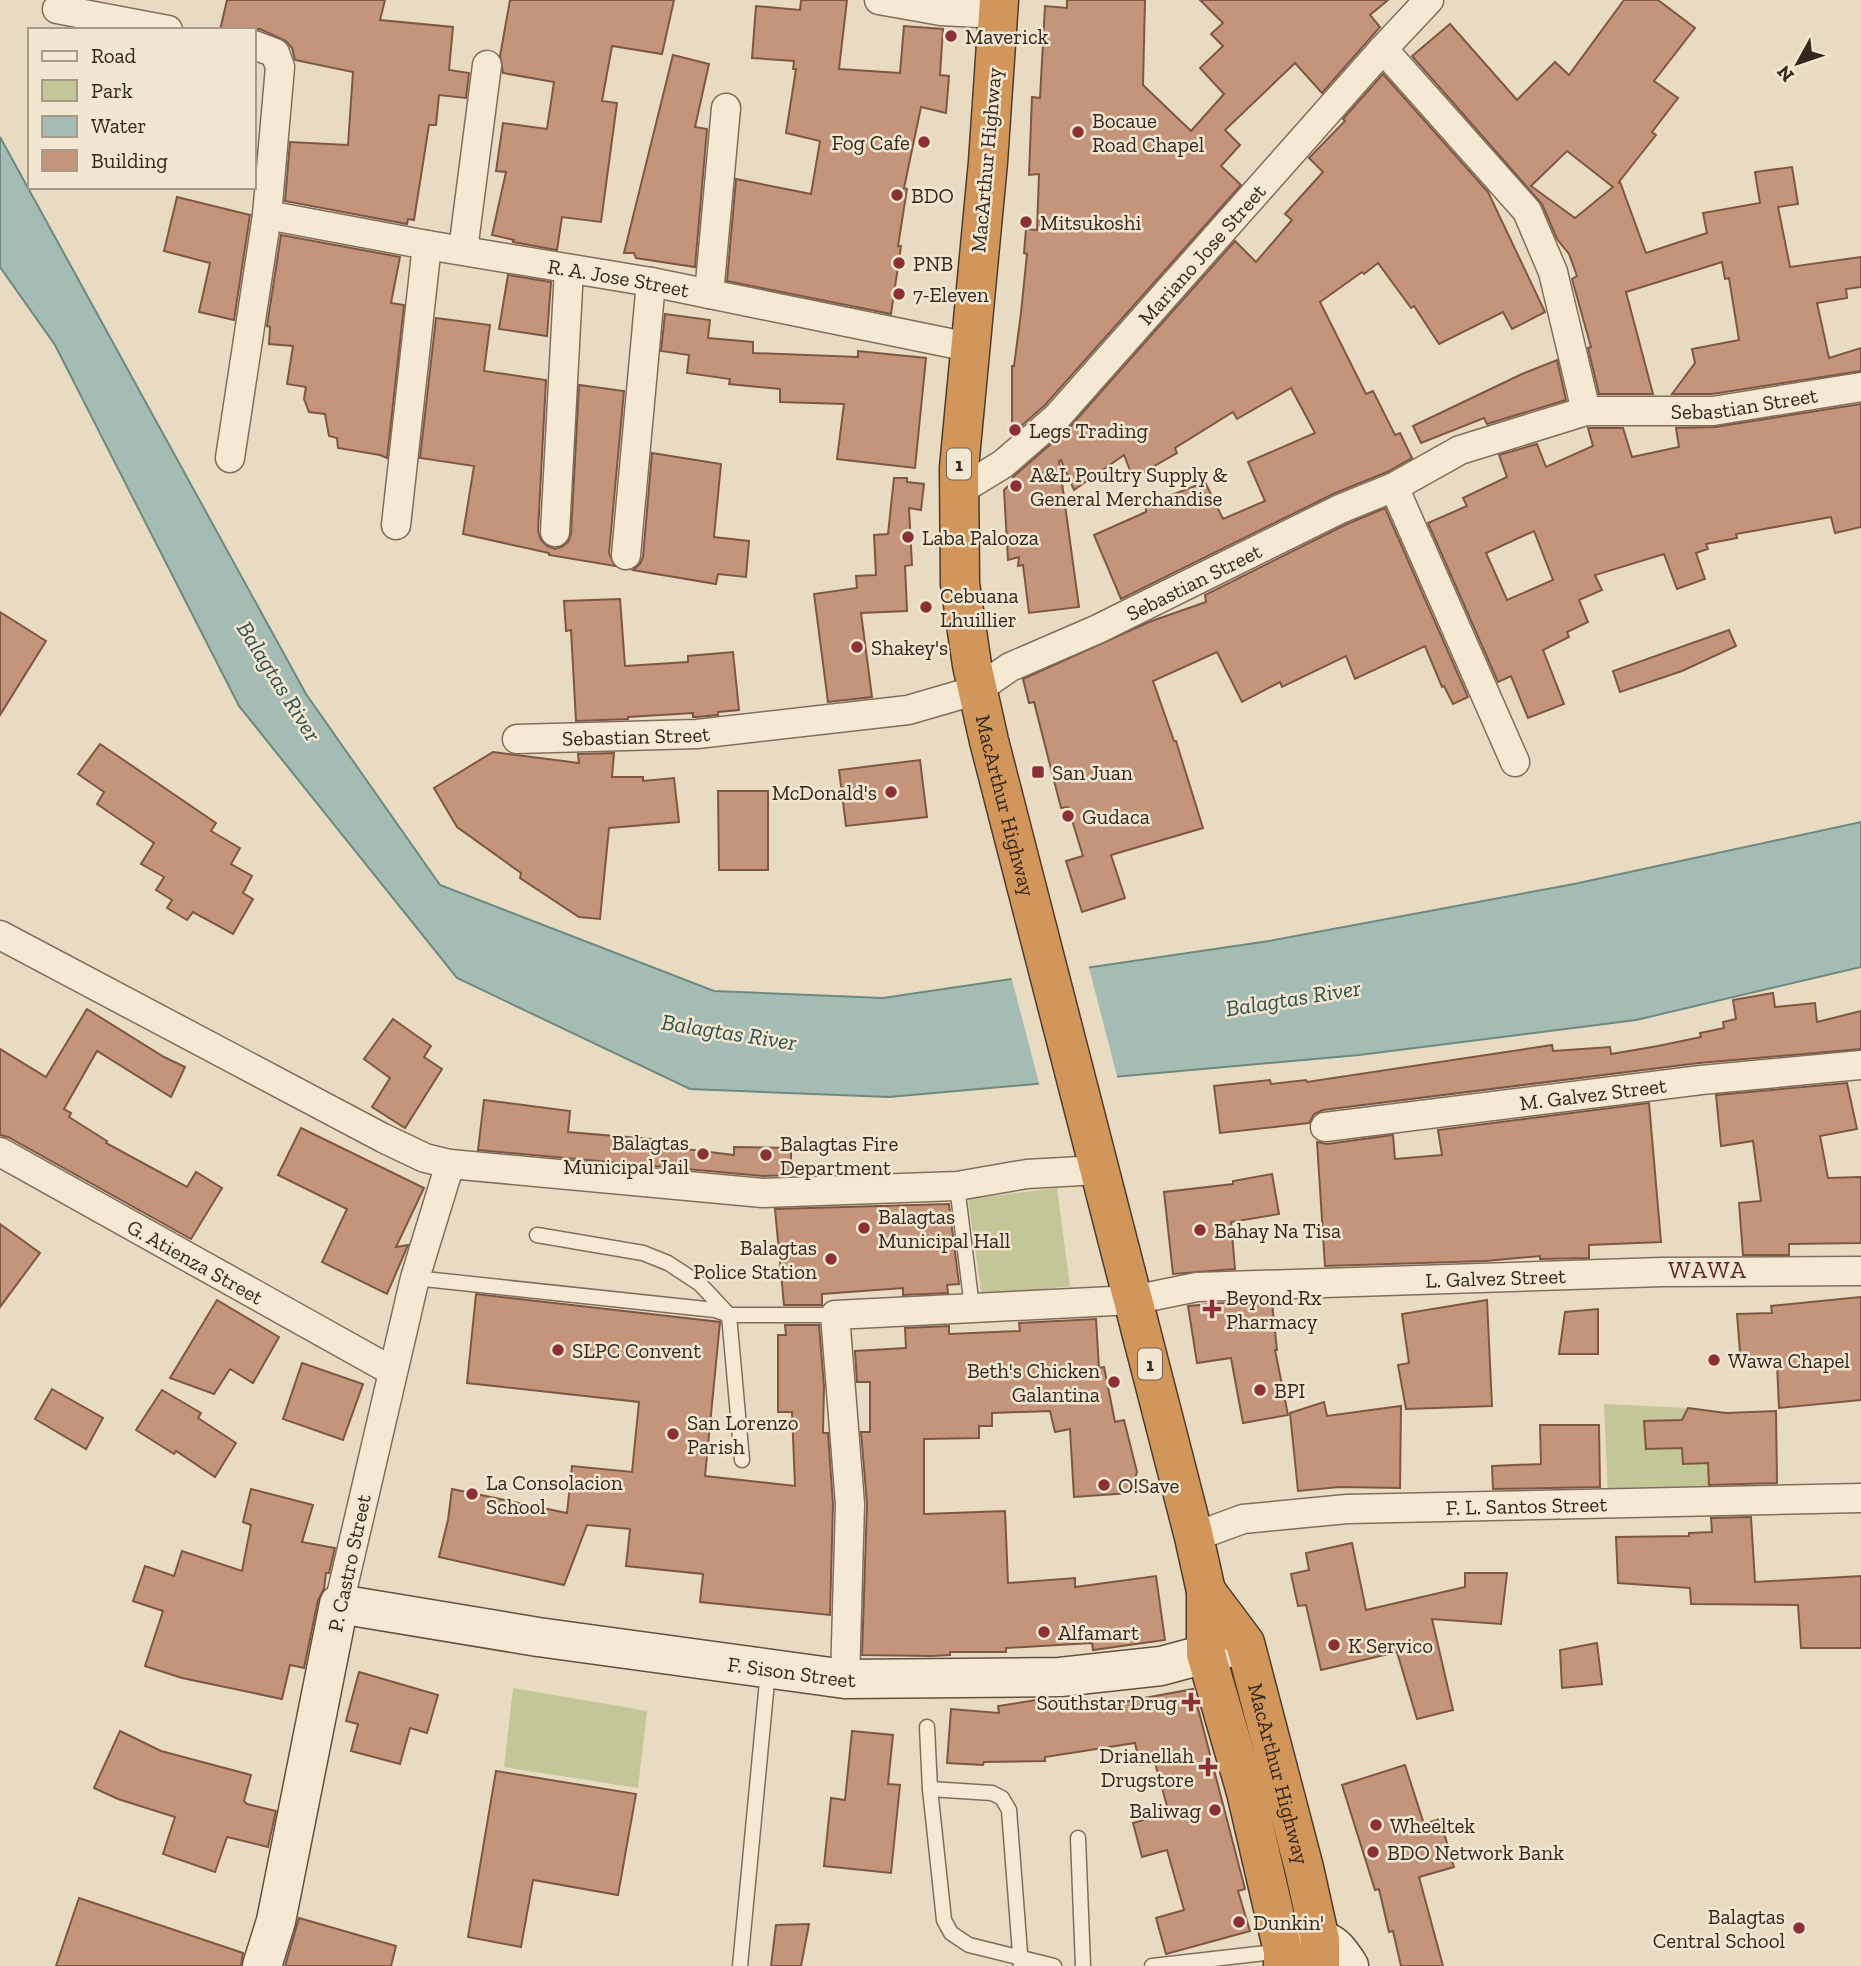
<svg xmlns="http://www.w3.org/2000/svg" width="1861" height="1966" font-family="'Zilla Slab',serif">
<rect width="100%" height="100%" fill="#e9dbc2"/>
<g fill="#c3c697">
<polygon points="1057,1188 1070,1286 982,1297 968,1199"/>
<polygon points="1604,1404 1688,1408 1682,1420 1644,1421 1646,1449 1682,1448 1683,1464 1708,1463 1710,1491 1608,1496"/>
<polygon points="513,1688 647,1711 638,1788 504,1767"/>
</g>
<polygon fill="#a4bcb4" stroke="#6c8980" stroke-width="2" points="0,137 306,694 440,885 714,991 883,998 1269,941 1574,884 1861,822 1861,967 1636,1020 1359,1055 889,1097 690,1089 457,978 239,706 55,345 0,267"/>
<polygon fill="#e9dbc2" points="1088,964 1118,1080 1040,1087 1011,976"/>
<g fill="#c4957b" stroke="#7e5743" stroke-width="2" fill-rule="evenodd">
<polygon points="227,0 385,0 380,20 453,27 449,70 469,73 466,98 439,95 436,125 429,125 414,220 408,219 407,224 285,201 290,142 348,145 353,72 295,60 292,48 286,41 260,29 220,30"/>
<polygon points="510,0 674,0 662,54 612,46 602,101 617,103 601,222 562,217 557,250 513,242 514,240 492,235 506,172 496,171 503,123 547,129 554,82 503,73 500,56"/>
<polygon points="801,0 847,0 839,69 900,73 904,26 943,29 940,75 949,76 946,113 921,107 904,188 907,189 898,246 901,246 891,314 727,281 736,179 811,194 820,141 786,133 796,69 793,69 794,61 752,58 756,6 800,10"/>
<polygon points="1067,0 1145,0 1143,85 1191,131 1224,94 1200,68 1223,46 1211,34 1223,23 1200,0 1388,0 1370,15 1380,27 1322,93 1295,63 1225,130 1240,145 1221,166 1241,185 1045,405 1012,434 1012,366 1014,366 1021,313 1027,254 1024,253 1026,229 1037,230 1039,174 1029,175 1032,97 1040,98 1045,6 1067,8"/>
<path d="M1624 0H1658L1695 28 1654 81 1678 98 1652 132 1656 135 1618 183 1620 182 1646 253 1707 233 1703 213 1760 203 1755 172 1792 167 1798 204 1778 207 1790 267 1861 257V287L1846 289 1847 298 1817 303 1829 358 1861 348V371L1712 394H1672L1695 363 1692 349 1739 340 1729 278 1725 279 1722 262 1626 292 1653 394H1599L1588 348 1591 347 1572 279 1577 276 1569 254 1557 239 1542 204 1412 56 1450 24 1517 100 1555 62 1569 75ZM1567 151 1613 187 1575 218 1531 186Z"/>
<polygon points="673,55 709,64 695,127 707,129 695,267 636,258 634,253 624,253"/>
<polygon points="1383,74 1488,192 1545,312 1512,329 1503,312 1439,344 1414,306 1411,308 1378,263 1364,274 1362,272 1320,302 1366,394 1373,391 1395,435 1400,433 1412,458 1387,472 1333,494 1121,599 1094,535 1146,512 1146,505 1205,482 1223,519 1265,501 1248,462 1315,433 1291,388 1237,419 1233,412 1175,448 1177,453 1133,478 1124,455 1074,490 1061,460 1059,461 1079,607 1029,613 1023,565 1018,566 1019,557 1008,560 1004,490 1014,481 1013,477 1069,428 1235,241 1256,262 1292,220 1285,214 1323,172 1309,158 1345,121 1343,119"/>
<polygon points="177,197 250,215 234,320 199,312 210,263 164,251"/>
<polygon points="281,235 400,257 391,303 404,305 387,458 380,455 338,448 337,438 329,436 325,414 309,412 304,399 306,387 287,384 293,346 269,344 270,327 267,326"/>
<polygon points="508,275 551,282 547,336 499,329"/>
<polygon points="665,314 710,320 708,338 753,342 753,353 858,357 858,351 926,358 915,468 837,459 844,404 780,402 780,389 729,384 730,379 687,373 689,355 661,351"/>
<polygon points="436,318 490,325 484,371 546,380 538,531 541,540 547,546 555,549 563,546 568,542 571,534 579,385 624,391 609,553 615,566 549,555 549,553 463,534 474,466 420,458"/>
<polygon points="1557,360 1566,400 1487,424 1484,418 1421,443 1413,426 1522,374"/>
<path d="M1861 404V527L1835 533 1831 517 1736 534 1737 538 1706 544 1708 549 1696 553 1705 579 1677 589 1664 554 1595 575 1602 590 1579 600 1588 622 1567 632 1569 637 1543 650 1564 704 1528 718 1511 676 1498 682 1428 523 1467 506 1463 498 1507 477 1499 455 1537 444 1546 467 1593 446 1588 428H1623L1632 457 1679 447 1676 428 1715 427ZM1534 531 1553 580 1507 600 1486 553Z"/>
<polygon points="652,453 721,464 714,537 749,541 746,577 718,574 716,584 633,570 640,564 643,557"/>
<polygon points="894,478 907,478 907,482 924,484 921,510 909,508 912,565 905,566 907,611 861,613 872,697 828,702 814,594 857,588 856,576 876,575 874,535 888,534"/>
<polygon points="1385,508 1468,697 1453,704 1444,686 1442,687 1425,646 1355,679 1346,656 1282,687 1280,682 1242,702 1217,652 1153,681 1174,741 1176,741 1203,828 1111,855 1125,898 1082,912 1066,861 1083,856 1068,807 1061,808 1034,702 1029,703 1023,679 1149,622 1206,602 1205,595 1347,524"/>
<polygon points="620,599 625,666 688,662 688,656 733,652 739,710 718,712 718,715 696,717 693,717 693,713 628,717 628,719 576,721 571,630 566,631 564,601"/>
<polygon points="0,612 46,641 0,715"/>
<polygon points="1729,630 1736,646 1682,671 1620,692 1613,671"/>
<polygon points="100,744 216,823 211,831 240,848 231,864 252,876 243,893 253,899 233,934 193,912 187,920 167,908 172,900 156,890 164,877 141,864 154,843 97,804 104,792 78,774"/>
<polygon points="493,752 579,763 578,754 614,753 612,777 643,777 643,781 674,778 679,822 609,828 600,919 579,917 520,878 521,873 457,827 434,788"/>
<polygon points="920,760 927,817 846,826 839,770"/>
<polygon points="718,791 768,791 768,870 719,870"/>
<polygon points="1773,993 1775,1007 1815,1003 1817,1022 1861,1011 1861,1049 1699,1063 1323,1110 1314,1114 1309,1123 1220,1133 1214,1086 1270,1080 1271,1084 1306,1080 1307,1082 1552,1045 1553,1051 1610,1047 1611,1054 1658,1046 1701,1037 1700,1033 1724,1028 1723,1022 1736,1019 1733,1000"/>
<polygon points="87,1009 164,1057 185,1067 171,1097 97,1051 64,1109 71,1113 69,1117 107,1141 106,1143 187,1187 196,1172 222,1188 191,1239 8,1137 0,1135 0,1049 46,1077"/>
<polygon points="393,1019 431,1046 424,1057 442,1069 405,1128 372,1107 390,1078 364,1059"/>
<polygon points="1847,1083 1857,1129 1820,1136 1828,1178 1861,1177 1861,1243 1789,1244 1789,1255 1743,1255 1739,1203 1761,1201 1753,1141 1721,1146 1716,1095"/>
<polygon points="484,1100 570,1111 568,1132 686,1142 685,1149 734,1155 734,1147 791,1148 791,1175 763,1176 478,1150"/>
<polygon points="1649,1103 1661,1242 1589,1245 1589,1258 1540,1259 1540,1256 1485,1261 1325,1266 1317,1142 1327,1144 1393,1135 1395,1159 1442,1155 1438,1130"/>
<polygon points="301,1128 424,1188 396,1247 408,1245 387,1294 322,1262 347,1209 278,1175"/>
<polygon points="1272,1174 1279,1214 1231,1222 1235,1269 1173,1274 1164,1192 1233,1184 1233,1181"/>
<polygon points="949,1204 959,1284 947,1285 948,1293 903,1295 903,1288 822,1294 822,1305 784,1305 775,1209"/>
<polygon points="0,1224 40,1253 0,1307"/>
<polygon points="476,1294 720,1322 705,1476 795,1486 792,1412 778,1412 778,1335 786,1335 785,1325 819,1325 824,1386 823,1433 828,1433 833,1504 830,1615 700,1602 703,1574 626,1566 630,1529 587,1525 564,1585 439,1557 448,1520 452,1489 567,1513 572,1466 632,1472 639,1402 467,1383"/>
<polygon points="1861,1297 1861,1400 1779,1408 1777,1363 1741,1365 1737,1314 1772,1313 1771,1306"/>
<polygon points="217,1300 279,1337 253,1383 230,1369 214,1394 170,1378"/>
<polygon points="1487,1300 1492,1406 1406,1409 1398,1365 1409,1363 1402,1314"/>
<polygon points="1237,1302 1238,1305 1272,1302 1277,1350 1275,1350 1288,1415 1243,1423 1231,1358 1197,1363 1188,1306"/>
<polygon points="1598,1309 1598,1354 1559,1354 1565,1312"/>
<polygon points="1096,1319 1099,1368 1104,1367 1115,1422 1124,1420 1137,1472 1130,1493 1074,1497 1070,1429 1055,1432 1050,1411 992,1413 992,1426 979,1426 979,1438 924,1439 924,1514 1005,1511 1008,1583 1075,1578 1075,1587 1156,1576 1165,1640 1093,1650 1092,1643 1006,1648 1006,1652 950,1652 950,1655 931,1656 862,1655 867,1504 861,1432 870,1432 870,1382 857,1382 855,1351 906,1348 905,1328 949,1326 949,1334 1020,1331 1019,1323"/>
<polygon points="302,1363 363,1384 343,1440 283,1419"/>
<polygon points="52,1389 103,1418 86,1449 35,1419"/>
<polygon points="162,1390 201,1413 198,1418 236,1443 215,1477 176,1451 174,1454 136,1430"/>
<polygon points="1324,1402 1327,1416 1401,1406 1400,1488 1339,1487 1298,1491 1290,1413"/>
<polygon points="1688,1408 1726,1413 1776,1411 1777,1483 1709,1485 1708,1463 1683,1464 1682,1448 1646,1449 1644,1421 1682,1420"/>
<polygon points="1540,1425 1599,1425 1600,1487 1493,1489 1492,1466 1541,1464"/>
<polygon points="251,1489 313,1505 302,1542 335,1548 329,1573 326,1573 324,1589 318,1600 304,1668 290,1665 282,1699 182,1678 145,1666 163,1611 133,1601 145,1566 174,1576 182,1551 242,1571 251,1525 243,1522"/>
<polygon points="1751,1517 1755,1582 1861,1576 1861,1648 1801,1648 1798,1605 1691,1604 1690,1588 1618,1583 1616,1537 1689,1536 1689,1533 1712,1532 1711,1518"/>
<polygon points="1352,1543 1366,1610 1465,1587 1465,1573 1507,1573 1501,1624 1432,1619 1453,1710 1417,1719 1397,1652 1321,1670 1306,1605 1298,1606 1291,1574 1309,1570 1306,1553"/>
<polygon points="1597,1643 1602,1684 1562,1688 1560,1650"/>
<polygon points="359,1672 438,1695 427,1733 410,1728 400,1764 351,1751 358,1724 346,1721"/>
<polygon points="1193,1689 1245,1889 1238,1891 1250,1931 1166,1954 1156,1918 1184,1910 1167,1850 1142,1857 1133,1823 1169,1813 1155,1763 1140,1765 1135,1743 1045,1757 1045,1761 984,1762 983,1765 947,1763 951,1709 999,1713 998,1706 1043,1699 1043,1703 1123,1702"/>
<polygon points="120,1731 161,1751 251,1775 244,1801 247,1804 276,1811 268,1847 227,1837 215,1872 163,1854 175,1817 118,1799 94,1788"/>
<polygon points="852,1731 893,1735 888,1784 900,1785 891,1873 824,1866 831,1798 845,1800"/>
<polygon points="1405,1765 1424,1824 1440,1819 1454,1867 1419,1877 1443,1966 1401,1966 1393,1931 1389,1932 1379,1889 1375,1890 1342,1785"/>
<polygon points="496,1771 636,1794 618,1895 533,1880 521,1947 468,1937"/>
<polygon points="79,1898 243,1953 241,1966 56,1966"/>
<polygon points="299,1918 396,1946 391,1966 285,1966"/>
<polygon points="809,1924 801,1966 771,1966 776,1925"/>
</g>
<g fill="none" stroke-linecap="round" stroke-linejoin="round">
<defs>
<g id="lane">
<polyline points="957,1186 972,1307"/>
<polyline points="537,1235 643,1253 668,1263 700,1284 729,1315 742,1460"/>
<polyline points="415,1278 715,1310 729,1315 835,1315"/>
<polyline points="927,1727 930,1789 944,1920 951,1933 969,1945 1054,1966"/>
<polyline points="930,1789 992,1793 1002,1798 1009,1810 1021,1966"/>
<polyline points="1078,1838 1083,1966"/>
<polyline points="740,1966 768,1671"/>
<polyline points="1152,1966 1283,1951"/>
</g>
<g id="street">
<polyline points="879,0 941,11 998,14"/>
<polyline points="57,9 168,30"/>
<polyline points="1383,49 1527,211 1553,272 1586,411"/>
<path id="s1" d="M267 215 427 245 651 282 969 347"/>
<polyline points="463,250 487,65"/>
<polyline points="709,294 726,108"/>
<polyline points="230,458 267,215 280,67 275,53 254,45"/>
<polyline points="1394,487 1515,762"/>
<path id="s2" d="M959 491 1003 464 1057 417 1383 49 1429 0"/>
<polyline points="396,525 427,245"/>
<polyline points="555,532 569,269"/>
<polyline points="626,555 651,282"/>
<path id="s3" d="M517 739 697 734 908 710 977 690 1010 667 1098 629 1340 509 1394 487 1460 450 1586 411H1713L1861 387"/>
<polyline points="0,935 383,1138 425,1158 450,1164 763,1193 957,1186 1027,1174 1098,1170"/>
<path id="s4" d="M1325 1127 1701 1080 1861 1065"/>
<path id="s5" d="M0 1152 392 1371"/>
<path id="s6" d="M1194 1537 1243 1519 1347 1509 1861 1498"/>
<polyline points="339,1604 415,1278 450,1164"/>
<path id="s7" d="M845 1679 850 1504 835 1315 1133 1300 1197 1287 1662 1272 1861 1271"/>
</g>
<g id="secondary">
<path d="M1292 1948C1325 1939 1329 1935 1349 1966"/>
<path id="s8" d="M262 1966 276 1921 339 1604 538 1637 845 1679 1060 1677 1161 1666 1239 1645"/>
</g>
<g id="highway">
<path id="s9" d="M999 0 988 162 959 468 960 584 972 665 989 741 1194 1537 1206 1591V1654L1246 1792 1283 1951V1966"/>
<path id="s10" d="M1206 1591 1245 1643 1304 1868 1320 1940V1966"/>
</g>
</defs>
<use href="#lane" stroke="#816d5b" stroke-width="17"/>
<use href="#street" stroke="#816d5b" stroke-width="31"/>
<use href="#secondary" stroke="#634f3e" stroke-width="41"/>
<use href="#highway" stroke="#4f3c2f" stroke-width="41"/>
<use href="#lane" stroke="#f5e9d4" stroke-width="14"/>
<use href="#street" stroke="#f5e9d4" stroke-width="28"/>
<use href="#secondary" stroke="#f5e9d4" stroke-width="38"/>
<use href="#highway" stroke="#d2965a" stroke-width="38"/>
</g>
<g fill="#8b3136" stroke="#f2e6d1" stroke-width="2.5">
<circle cx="951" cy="36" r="7"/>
<circle cx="1078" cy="132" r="7"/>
<circle cx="924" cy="142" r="7"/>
<circle cx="897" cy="195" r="7"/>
<circle cx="1026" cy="222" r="7"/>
<circle cx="899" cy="263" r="7"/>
<circle cx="899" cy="294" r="7"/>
<circle cx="1015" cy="430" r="7"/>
<circle cx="1016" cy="486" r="7"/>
<circle cx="908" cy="537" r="7"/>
<circle cx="926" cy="607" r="7"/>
<circle cx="857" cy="647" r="7"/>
<rect x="1031" y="765" width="14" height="14" rx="3.5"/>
<circle cx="891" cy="792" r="7"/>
<circle cx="1068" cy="816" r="7"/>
<circle cx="703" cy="1154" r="7"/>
<circle cx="766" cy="1155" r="7"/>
<circle cx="864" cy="1228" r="7"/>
<circle cx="1200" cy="1230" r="7"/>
<circle cx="831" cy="1259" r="7"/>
<path d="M1208.5 1298.5h7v7h7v7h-7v7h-7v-7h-7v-7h7z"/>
<circle cx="558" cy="1350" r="7"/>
<circle cx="1714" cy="1360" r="7"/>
<circle cx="1114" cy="1382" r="7"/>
<circle cx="1260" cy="1390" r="7"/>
<circle cx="673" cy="1434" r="7"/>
<circle cx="1104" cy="1485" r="7"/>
<circle cx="472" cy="1494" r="7"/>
<circle cx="1044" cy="1632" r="7"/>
<circle cx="1334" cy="1645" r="7"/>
<path d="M1187.5 1691.5h7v7h7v7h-7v7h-7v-7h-7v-7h7z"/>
<path d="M1204.5 1756.5h7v7h7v7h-7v7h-7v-7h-7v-7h7z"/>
<circle cx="1215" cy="1810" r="7"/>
<circle cx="1376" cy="1825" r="7"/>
<circle cx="1373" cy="1852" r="7"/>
<circle cx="1239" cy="1922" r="7"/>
<circle cx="1799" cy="1928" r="7"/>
</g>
<g text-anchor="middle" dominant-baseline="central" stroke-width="5" stroke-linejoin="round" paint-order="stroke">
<g fill="#f2e6d1" stroke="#6c6054" stroke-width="2">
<rect x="947" y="448.5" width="24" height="31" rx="5"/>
<rect x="1138" y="1348.5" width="24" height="31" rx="5"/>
</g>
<g font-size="19" font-weight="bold" fill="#33271e">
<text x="959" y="464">1</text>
<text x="1150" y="1364">1</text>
</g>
<g font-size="21" fill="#33271e" stroke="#f2e6d1" text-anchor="start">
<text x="965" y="36">Maverick</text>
<text x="1092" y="120">Bocaue<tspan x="1092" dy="24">Road Chapel</tspan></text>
<text x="910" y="142" text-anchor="end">Fog Cafe</text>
<text x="911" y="195">BDO</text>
<text x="1040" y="222">Mitsukoshi</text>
<text x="913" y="263">PNB</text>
<text x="913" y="294">7-Eleven</text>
<text x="1029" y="430">Legs Trading</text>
<text x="1030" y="474">A&amp;L Poultry Supply &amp;<tspan x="1030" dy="24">General Merchandise</tspan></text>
<text x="922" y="537">Laba Palooza</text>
<text x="940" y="595">Cebuana<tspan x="940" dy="24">Lhuillier</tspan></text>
<text x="871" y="647">Shakey's</text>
<text x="1052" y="772">San Juan</text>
<text x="877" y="792" text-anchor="end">McDonald's</text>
<text x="1082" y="816">Gudaca</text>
<text x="689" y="1142" text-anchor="end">Balagtas<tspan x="689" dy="24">Municipal Jail</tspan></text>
<text x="780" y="1143">Balagtas Fire<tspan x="780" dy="24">Department</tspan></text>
<text x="878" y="1216">Balagtas<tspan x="878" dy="24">Municipal Hall</tspan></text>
<text x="1214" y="1230">Bahay Na Tisa</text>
<text x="817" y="1247" text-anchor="end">Balagtas<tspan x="817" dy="24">Police Station</tspan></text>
<text x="1226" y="1297">Beyond Rx<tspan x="1226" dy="24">Pharmacy</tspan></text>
<text x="572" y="1350">SLPC Convent</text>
<text x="1728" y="1360">Wawa Chapel</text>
<text x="1100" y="1370" text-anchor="end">Beth's Chicken<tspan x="1100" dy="24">Galantina</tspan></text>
<text x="1274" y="1390">BPI</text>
<text x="687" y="1422">San Lorenzo<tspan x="687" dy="24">Parish</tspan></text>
<text x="486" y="1482">La Consolacion<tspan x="486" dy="24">School</tspan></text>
<text x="1118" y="1485">O!Save</text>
<text x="1058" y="1632">Alfamart</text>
<text x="1348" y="1645">K Servico</text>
<text x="1177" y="1702" text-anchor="end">Southstar Drug</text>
<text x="1194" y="1755" text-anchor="end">Drianellah<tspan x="1194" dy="24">Drugstore</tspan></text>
<text x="1201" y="1810" text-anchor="end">Baliwag</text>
<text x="1390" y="1825">Wheeltek</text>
<text x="1387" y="1852">BDO Network Bank</text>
<text x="1785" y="1916" text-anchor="end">Balagtas<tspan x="1785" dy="24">Central School</tspan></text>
<text x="1253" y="1922">Dunkin'</text>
</g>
<g font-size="21" fill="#33271e" stroke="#f2e6d1">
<text transform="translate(986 160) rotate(-85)">MacArthur Highway</text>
<text stroke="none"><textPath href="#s2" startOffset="341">Mariano Jose Street</textPath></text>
<text stroke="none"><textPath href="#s1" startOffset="357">R. A. Jose Street</textPath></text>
<text stroke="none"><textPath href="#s3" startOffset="1295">Sebastian Street</textPath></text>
<text stroke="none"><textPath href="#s3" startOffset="707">Sebastian Street</textPath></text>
<text stroke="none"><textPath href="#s3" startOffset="119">Sebastian Street</textPath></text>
<text stroke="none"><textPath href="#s9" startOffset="812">MacArthur Highway</textPath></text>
<text stroke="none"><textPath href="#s4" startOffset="270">M. Galvez Street</textPath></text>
<text stroke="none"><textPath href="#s5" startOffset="224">G. Atienza Street</textPath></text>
<text stroke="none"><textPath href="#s7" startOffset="1027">L. Galvez Street</textPath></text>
<text stroke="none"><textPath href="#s6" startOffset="336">F. L. Santos Street</textPath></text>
<text transform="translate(349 1563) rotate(-78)">P. Castro Street</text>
<text stroke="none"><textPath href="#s8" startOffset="828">F. Sison Street</textPath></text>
<text stroke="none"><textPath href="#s10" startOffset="200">MacArthur Highway</textPath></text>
</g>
<g font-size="23" font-style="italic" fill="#2e514d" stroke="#f2e6d1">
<text transform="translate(279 681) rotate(58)">Balagtas River</text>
<text transform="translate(1293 998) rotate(-9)">Balagtas River</text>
<text transform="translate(729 1032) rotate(9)">Balagtas River</text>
</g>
<g font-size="24" letter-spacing="2" fill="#5b2a21" stroke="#f2e6d1">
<text x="1708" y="1269">WAWA</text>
</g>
</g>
<rect x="28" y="28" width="228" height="161" fill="#f2e6d1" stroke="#a69a89" stroke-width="2"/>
<rect x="42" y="51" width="35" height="10" fill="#f5e9d4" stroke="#a69a89" stroke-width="2"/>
<text x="91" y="63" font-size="21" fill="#33271e">Road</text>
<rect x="42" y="80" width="35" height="21" fill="#c3c697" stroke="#a69a89" stroke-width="2"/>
<text x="91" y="98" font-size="21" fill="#33271e">Park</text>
<rect x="42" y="116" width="35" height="21" fill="#a4bcb4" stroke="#a69a89" stroke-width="2"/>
<text x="91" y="133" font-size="21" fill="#33271e">Water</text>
<rect x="42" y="150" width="35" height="21" fill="#c4957b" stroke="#a69a89" stroke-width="2"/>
<text x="91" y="168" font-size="21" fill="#33271e">Building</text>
<g transform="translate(1798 63) rotate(230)" stroke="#f2e6d1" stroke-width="5" paint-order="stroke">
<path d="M0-5L12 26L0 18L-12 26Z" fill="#33271e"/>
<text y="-10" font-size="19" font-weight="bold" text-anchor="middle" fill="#33271e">N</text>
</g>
</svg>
